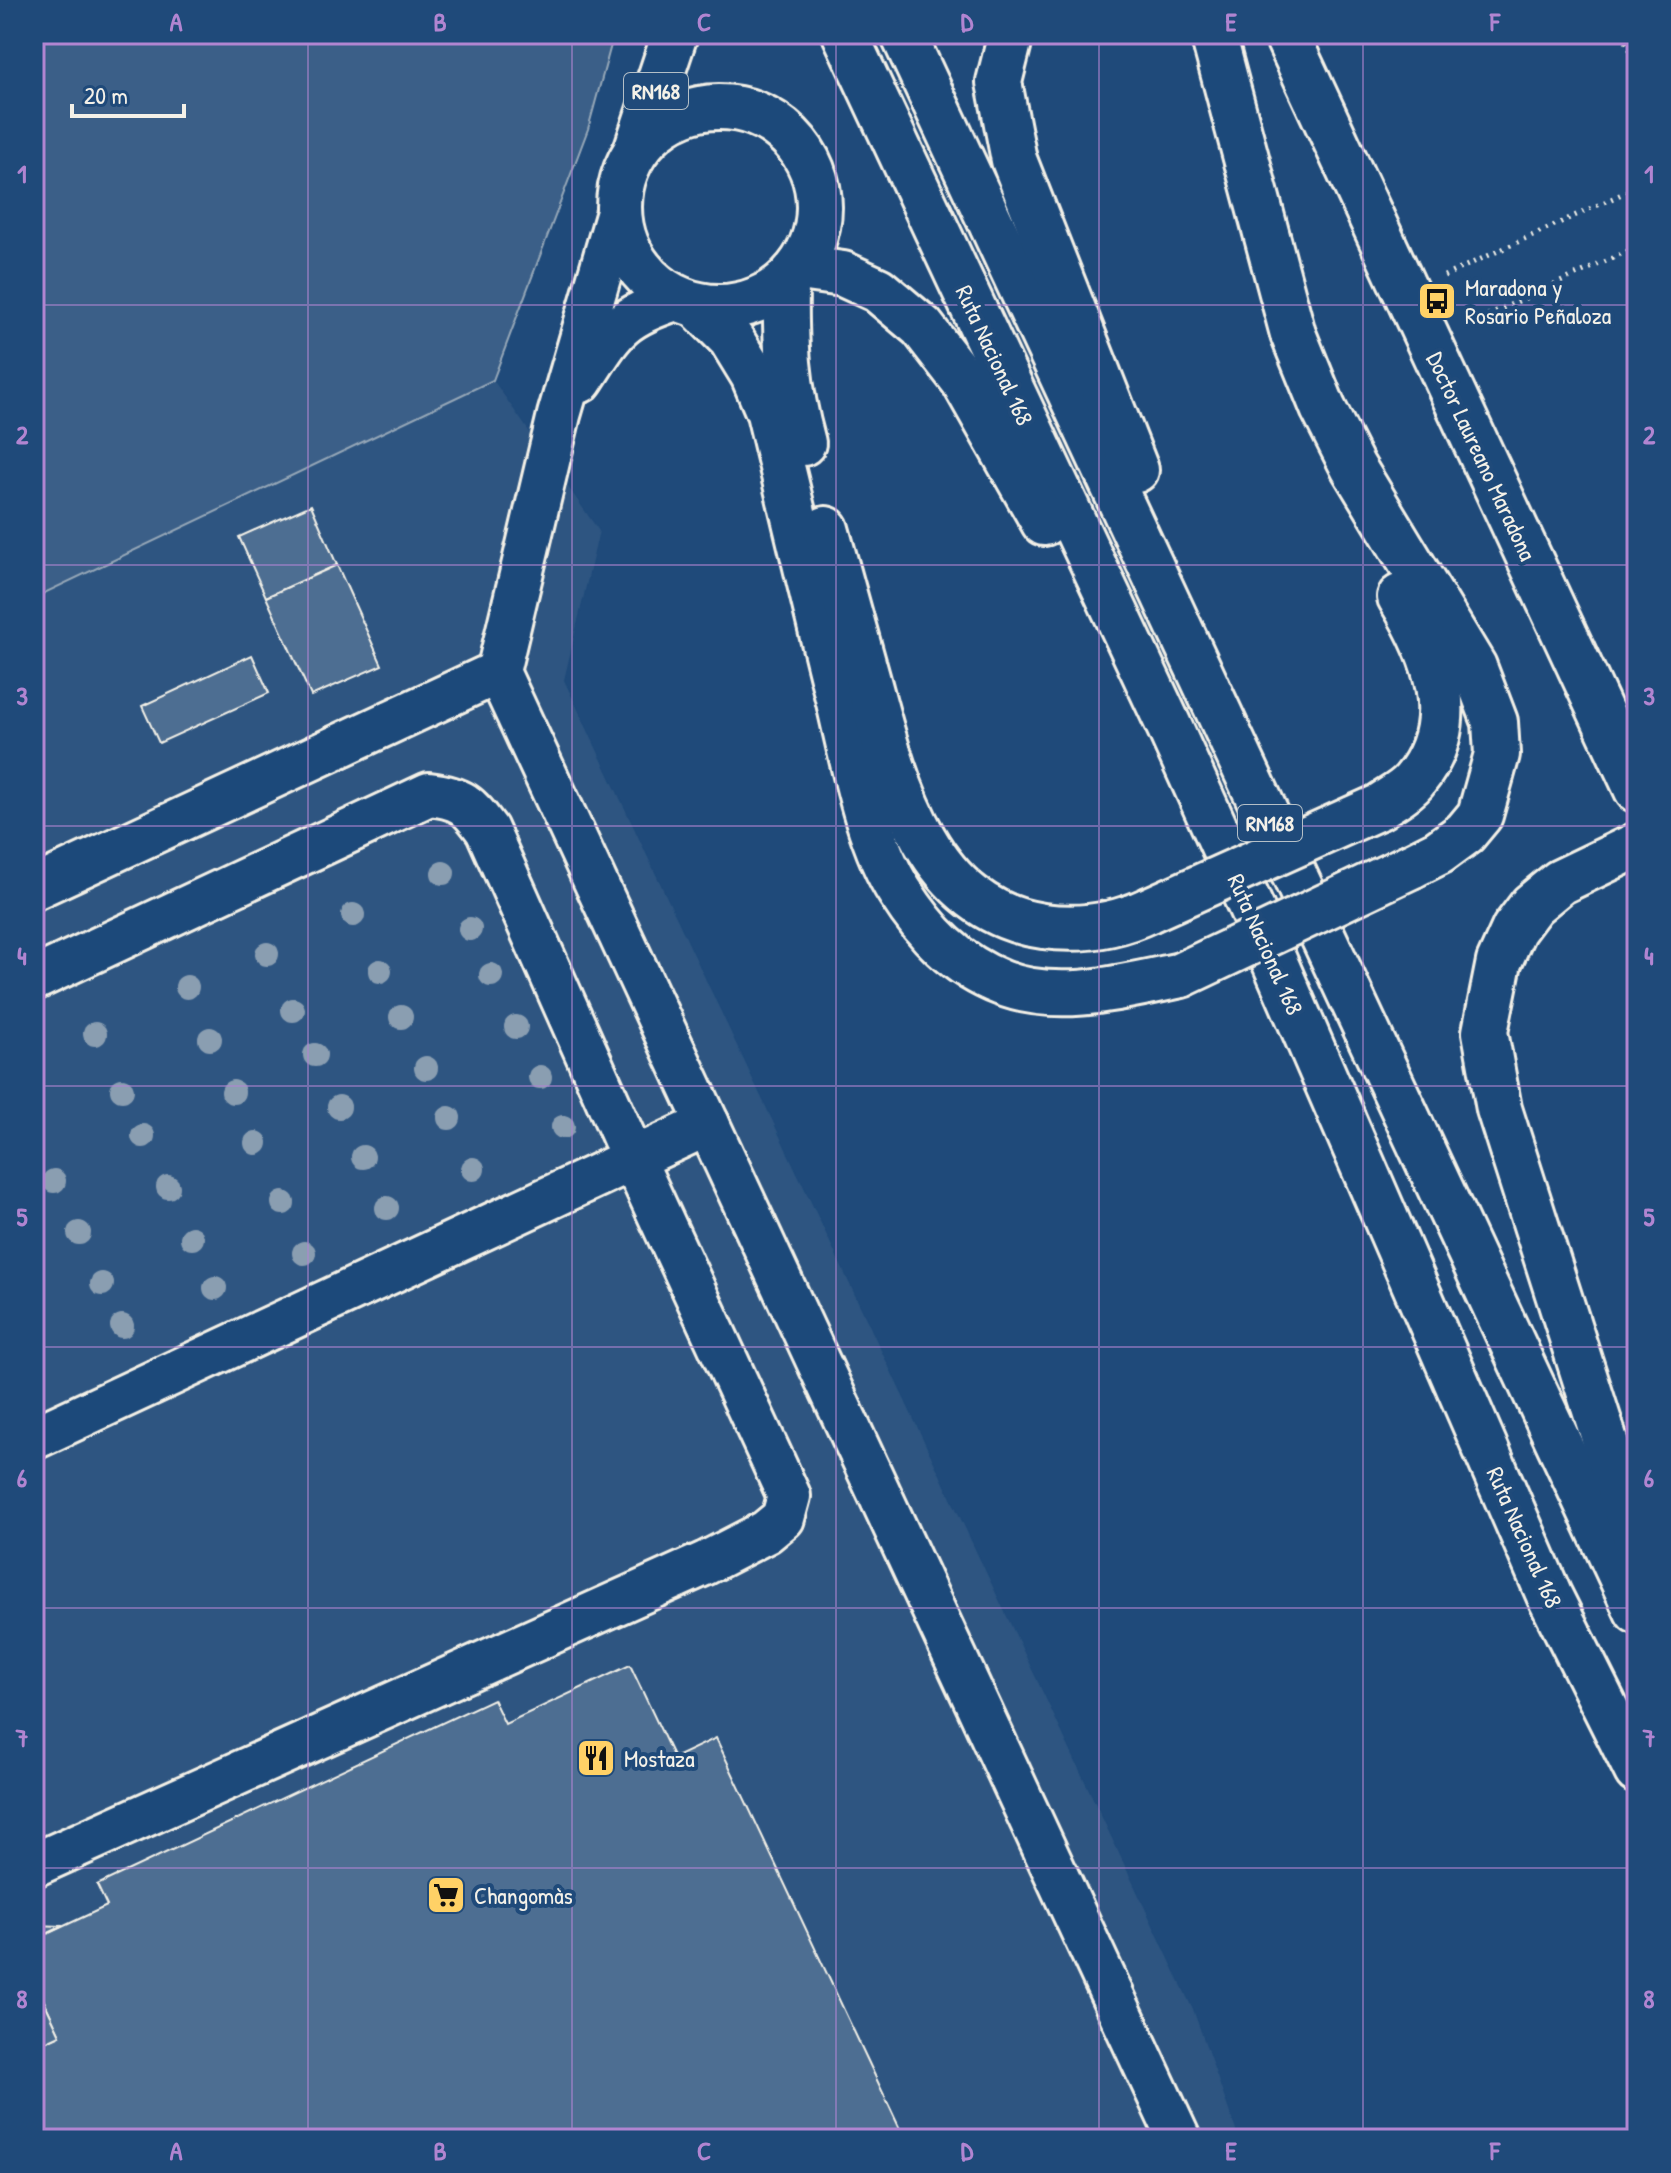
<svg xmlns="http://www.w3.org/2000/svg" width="1671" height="2173" font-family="'Patrick Hand',sans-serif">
<rect width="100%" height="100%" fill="#1f4a7a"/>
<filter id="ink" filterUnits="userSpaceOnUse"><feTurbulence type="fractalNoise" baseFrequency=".0125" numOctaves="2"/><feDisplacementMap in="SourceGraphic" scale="16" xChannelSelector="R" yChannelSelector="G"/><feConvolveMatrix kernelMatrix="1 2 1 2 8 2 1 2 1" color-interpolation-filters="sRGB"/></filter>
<g filter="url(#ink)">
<polygon fill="#2d5581" points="493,380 599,531 564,680 1194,2012 1239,2139 34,2139 34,796 38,794 34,786 34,598"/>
<polygon fill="#3a5f88" stroke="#97a8b8" stroke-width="2" points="34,34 614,34 588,129 493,380 34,598"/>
<g fill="#4d6e92" stroke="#f4f1e8" stroke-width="2">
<polygon points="311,505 337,565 266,597 239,537"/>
<polygon points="337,565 382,665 311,696 266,597"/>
<polygon points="252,655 269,693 159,743 142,706"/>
<polygon points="630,1665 674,1758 716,1738 900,2129 878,2139 34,2139 34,2047 60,2035 34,1980 34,1940 107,1906 97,1885 493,1699 505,1724"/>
<polygon points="34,1925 63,1926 34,1940"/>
<polygon points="34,1980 60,2035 34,2047"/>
</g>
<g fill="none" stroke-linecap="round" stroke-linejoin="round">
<defs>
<g id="minor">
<polyline points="618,212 559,415 498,672 1179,2139"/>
<path d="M581 381C613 332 618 317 676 299"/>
<polyline points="34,888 498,672"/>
<path d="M34 979 429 794C462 798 468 804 487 830L633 1158 789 1496 783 1518 766 1532 706 1563 34 1865"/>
<polyline points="34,1438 708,1124"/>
</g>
<g id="major">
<polyline points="1213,34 1293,334 1323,408 1353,467 1474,667 1495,722 1497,754 1480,815 1465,833 1439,852 1411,866"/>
<polyline points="1286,34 1637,790"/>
<circle cx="719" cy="207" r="100"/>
<path d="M786 283C785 343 787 385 803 443"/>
<path d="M698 306 731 339 753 375 769 413C792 510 815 606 839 702 853 761 867 841 900 892 926 933 956 965 1002 983 1058 1005 1124 987 1181 975"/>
<path d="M826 529C840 579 854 630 868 681 894 778 925 910 1043 926 1080 931 1115 926 1149 910"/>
<path d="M1379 807C1390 799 1405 792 1414 781 1463 722 1435 654 1400 597"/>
</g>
<g id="highway">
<polyline points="845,34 1169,726 1253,912 1549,1595 1637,1771"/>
<polyline points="903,34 1637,1611"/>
<polyline points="1011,34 999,82 1014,160 1136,470"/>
<polyline points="637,148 675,34"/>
<polyline points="800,268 843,274 878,290 922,327 963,380 1044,523"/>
<polyline points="1637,845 1560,882 1532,905 1514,929 1499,962 1485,1032 1499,1109 1637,1541"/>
</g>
</defs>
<use href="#minor" stroke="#f4f1e8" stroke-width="48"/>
<use href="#major" stroke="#f4f1e8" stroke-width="50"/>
<use href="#highway" stroke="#f4f1e8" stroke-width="50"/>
<g stroke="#f4f1e8" stroke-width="5" stroke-dasharray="2 6" stroke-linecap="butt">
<polyline points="1623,34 1637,65"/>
<polyline points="1444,276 1637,187"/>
<polyline points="1466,325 1637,247"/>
</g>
<use href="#minor" stroke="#1f4a7a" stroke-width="42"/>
<use href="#major" stroke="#1f4a7a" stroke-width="44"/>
<use href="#highway" stroke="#1f4a7a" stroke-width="44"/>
<defs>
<g id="major-bridge">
<polyline points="1149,910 1379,807"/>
<polyline points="1181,975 1411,866"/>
</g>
</defs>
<use href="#major-bridge" stroke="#f4f1e8" stroke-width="50" stroke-linecap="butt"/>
<use href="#major-bridge" stroke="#1f4a7a" stroke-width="44"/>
</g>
<g fill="#8a9eb1">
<circle cx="443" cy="873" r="12"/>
<circle cx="353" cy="915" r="12"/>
<circle cx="470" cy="929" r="12"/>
<circle cx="267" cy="954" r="12"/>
<circle cx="380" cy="971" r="12"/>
<circle cx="491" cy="975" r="12"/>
<circle cx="187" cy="987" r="12"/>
<circle cx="293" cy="1010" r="12"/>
<circle cx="401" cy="1017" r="12"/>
<circle cx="516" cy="1027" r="12"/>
<circle cx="95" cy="1034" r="12"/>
<circle cx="210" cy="1039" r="12"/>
<circle cx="315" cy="1055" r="12"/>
<circle cx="426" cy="1068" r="12"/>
<circle cx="540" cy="1077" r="12"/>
<circle cx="122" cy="1090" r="12"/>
<circle cx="233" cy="1092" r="12"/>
<circle cx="339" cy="1107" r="12"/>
<circle cx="449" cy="1118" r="12"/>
<circle cx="563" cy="1127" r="12"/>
<circle cx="143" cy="1136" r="12"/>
<circle cx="256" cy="1143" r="12"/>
<circle cx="363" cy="1157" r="12"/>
<circle cx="473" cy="1169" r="12"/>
<circle cx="54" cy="1181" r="12"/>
<circle cx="168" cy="1187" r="12"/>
<circle cx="283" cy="1203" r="12"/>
<circle cx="387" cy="1208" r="12"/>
<circle cx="79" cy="1233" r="12"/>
<circle cx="192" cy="1238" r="12"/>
<circle cx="304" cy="1253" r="12"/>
<circle cx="102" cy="1284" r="12"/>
<circle cx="215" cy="1288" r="12"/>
<circle cx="122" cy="1326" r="12"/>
</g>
</g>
<path fill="none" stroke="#b185d1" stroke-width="2" stroke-opacity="0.55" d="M308 34V2139M572 34V2139M836 34V2139M1099 34V2139M1363 34V2139M34 305H1637M34 565H1637M34 826H1637M34 1086H1637M34 1347H1637M34 1608H1637M34 1868H1637"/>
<defs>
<symbol id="bus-square" viewBox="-11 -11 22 22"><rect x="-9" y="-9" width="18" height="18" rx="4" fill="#ffd166" stroke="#1f4a7a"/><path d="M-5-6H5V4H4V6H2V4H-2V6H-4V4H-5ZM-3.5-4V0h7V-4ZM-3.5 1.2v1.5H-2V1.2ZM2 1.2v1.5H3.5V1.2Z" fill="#111"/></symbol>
<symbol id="restaurant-square" viewBox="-11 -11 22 22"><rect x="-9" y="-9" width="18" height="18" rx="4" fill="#ffd166" stroke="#1f4a7a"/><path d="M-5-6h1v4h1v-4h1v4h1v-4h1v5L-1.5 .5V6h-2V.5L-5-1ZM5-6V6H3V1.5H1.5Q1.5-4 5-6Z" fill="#111"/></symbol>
<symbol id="supermarket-square" viewBox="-11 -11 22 22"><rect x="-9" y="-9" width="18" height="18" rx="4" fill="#ffd166" stroke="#1f4a7a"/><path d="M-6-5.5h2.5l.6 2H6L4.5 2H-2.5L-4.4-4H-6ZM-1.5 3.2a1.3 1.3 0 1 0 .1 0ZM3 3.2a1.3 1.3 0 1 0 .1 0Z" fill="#111"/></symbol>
</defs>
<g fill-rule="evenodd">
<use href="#bus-square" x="1415" y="279" width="44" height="44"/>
<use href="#restaurant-square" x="574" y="1736" width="44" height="44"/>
<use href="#supermarket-square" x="424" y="1873" width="44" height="44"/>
</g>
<g text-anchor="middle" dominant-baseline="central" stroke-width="8" stroke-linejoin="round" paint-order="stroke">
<g fill="#1f4a7a" stroke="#b4bfc7" stroke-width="2">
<rect x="624" y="73" width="64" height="36" rx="6"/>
<rect x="1238" y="805" width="64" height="36" rx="6"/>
</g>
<g font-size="22" font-weight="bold" fill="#f4f1e8">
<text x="656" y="91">RN168</text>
<text x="1270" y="823">RN168</text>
</g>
<g font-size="24" fill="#f4f1e8" stroke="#1f4a7a" text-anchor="start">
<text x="1465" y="287">Maradona y<tspan x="1465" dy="28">Rosario Peñaloza</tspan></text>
<text x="624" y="1758">Mostaza</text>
<text x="474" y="1895">Changomàs</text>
</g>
<g font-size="24" fill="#f4f1e8" stroke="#1f4a7a">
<text transform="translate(995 355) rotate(65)">Ruta Nacional 168</text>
<text transform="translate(1482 456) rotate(65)">Doctor Laureano Maradona</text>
<text transform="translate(1266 944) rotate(66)">Ruta Nacional 168</text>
<text transform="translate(1525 1537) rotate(66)">Ruta Nacional 168</text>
</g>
</g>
<rect width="1671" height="2173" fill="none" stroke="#1f4a7a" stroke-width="88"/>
<path d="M72 104v12h112v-12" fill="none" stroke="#f4f1e8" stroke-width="4"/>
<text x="84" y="104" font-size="24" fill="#f4f1e8" stroke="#1f4a7a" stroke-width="6" paint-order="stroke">20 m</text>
<rect x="44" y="44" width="1583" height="2085" fill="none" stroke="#b185d1" stroke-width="3"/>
<g font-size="26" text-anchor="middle" font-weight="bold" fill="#b185d1">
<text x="176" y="31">A</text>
<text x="440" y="31">B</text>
<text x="704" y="31">C</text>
<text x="967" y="31">D</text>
<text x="1231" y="31">E</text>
<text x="1495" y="31">F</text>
<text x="22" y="183">1</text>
<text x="1649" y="183">1</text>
<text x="22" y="444">2</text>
<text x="1649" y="444">2</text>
<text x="22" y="705">3</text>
<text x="1649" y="705">3</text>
<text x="22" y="965">4</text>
<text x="1649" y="965">4</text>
<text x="22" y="1226">5</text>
<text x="1649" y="1226">5</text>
<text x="22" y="1487">6</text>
<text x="1649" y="1487">6</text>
<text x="22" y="1747">7</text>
<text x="1649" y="1747">7</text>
<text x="22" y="2008">8</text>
<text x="1649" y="2008">8</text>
<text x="176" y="2160">A</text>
<text x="440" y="2160">B</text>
<text x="704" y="2160">C</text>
<text x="967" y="2160">D</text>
<text x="1231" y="2160">E</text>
<text x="1495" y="2160">F</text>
</g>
</svg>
